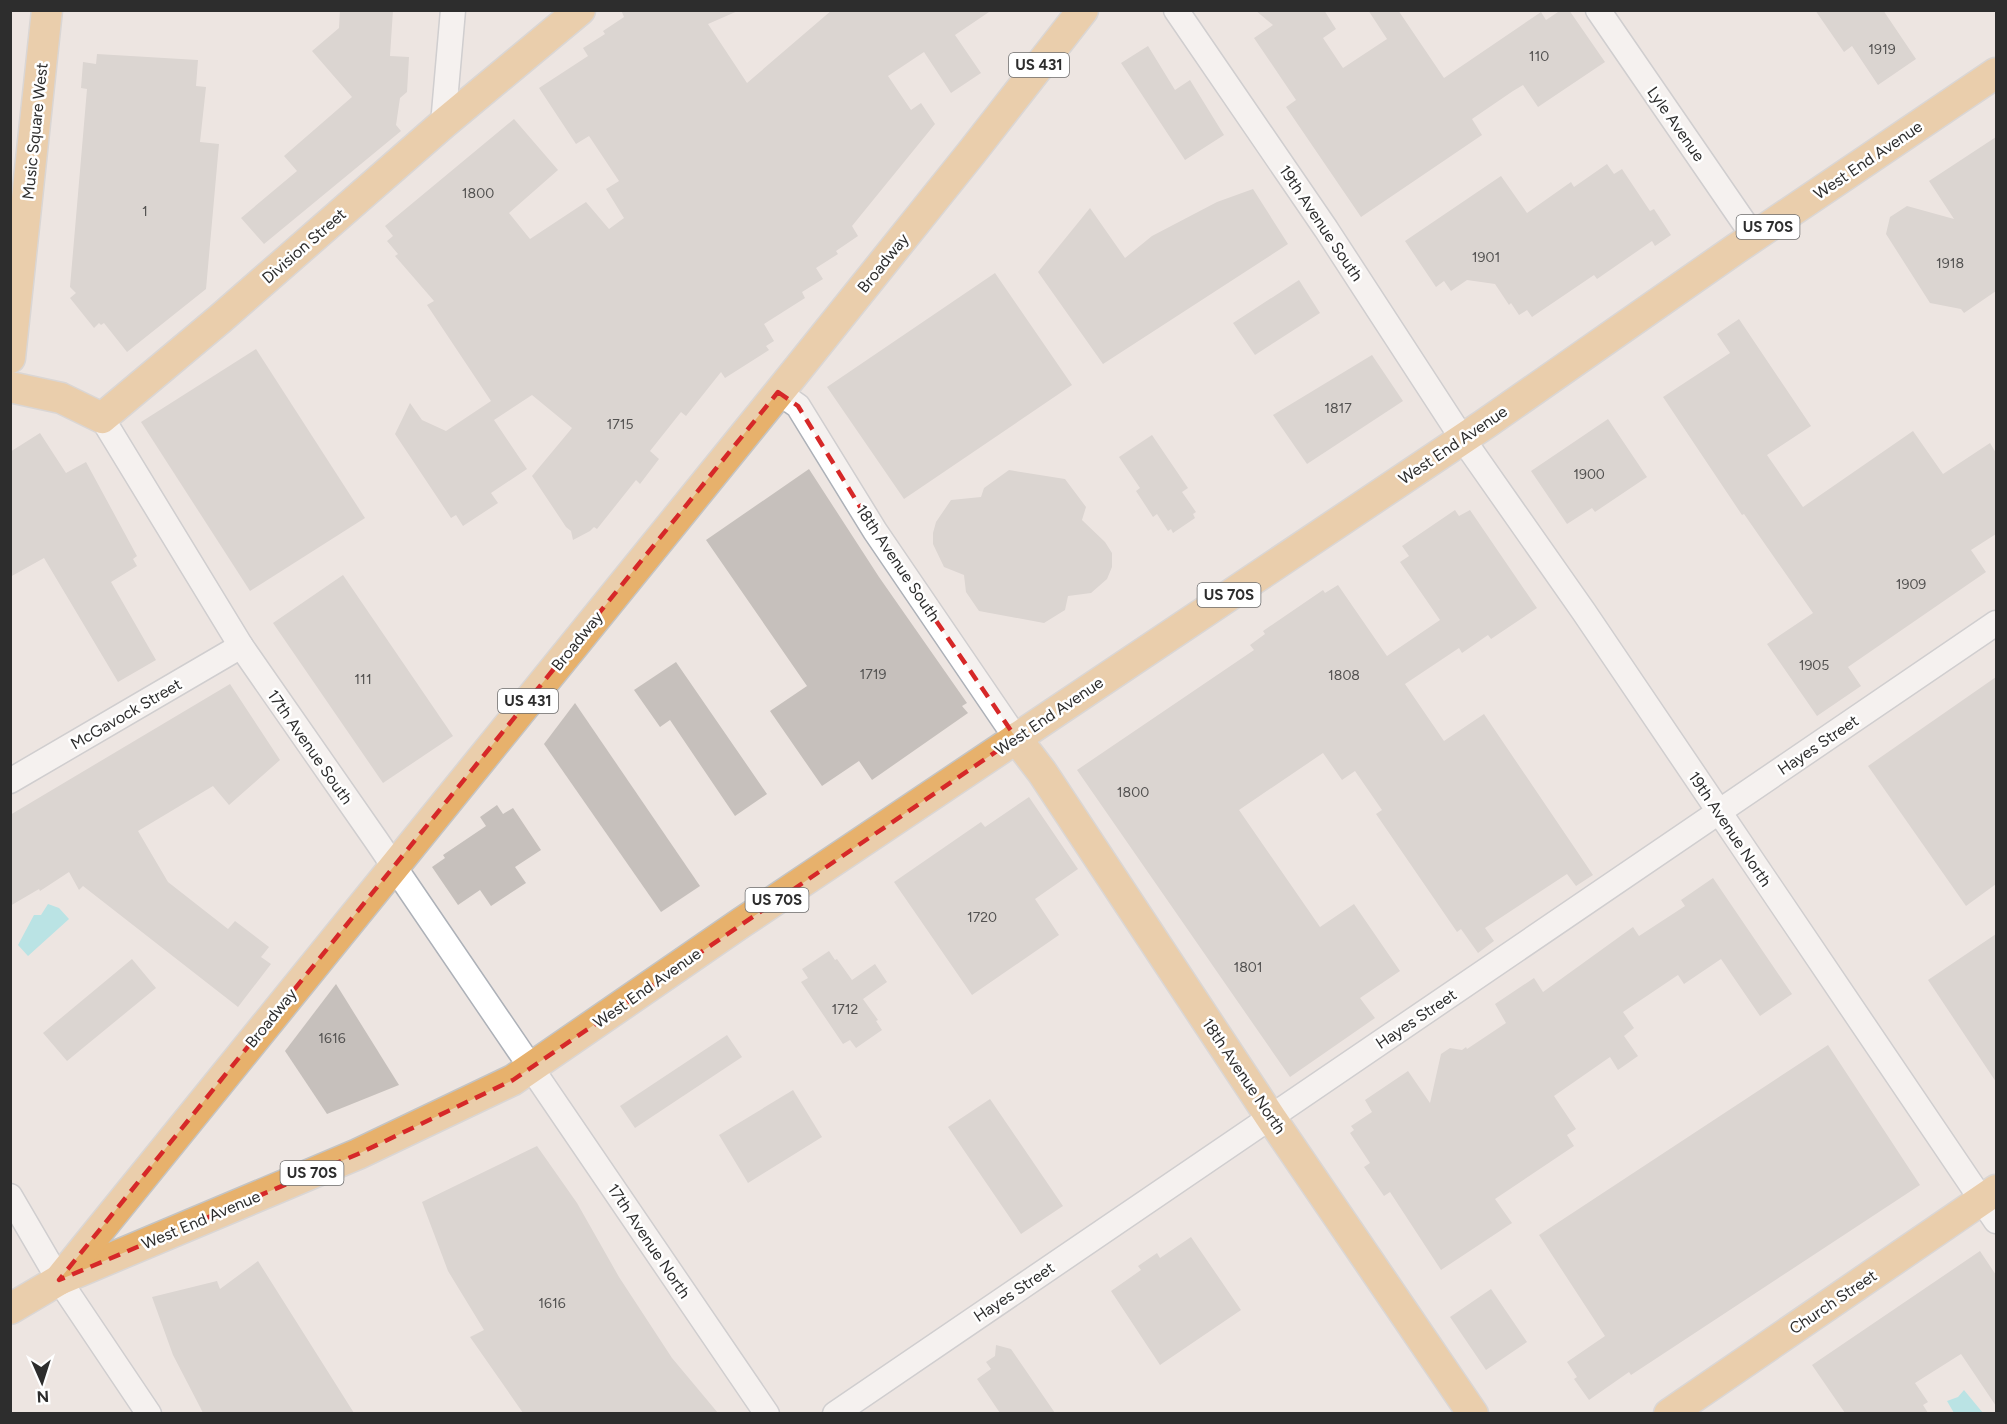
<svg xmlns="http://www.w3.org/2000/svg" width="2007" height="1424" font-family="Figtree,sans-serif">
<rect width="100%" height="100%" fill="#ede5e1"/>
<g fill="#7ce0e7">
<polygon points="48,904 59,908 69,919 28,956 18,945 34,915 41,915"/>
<polygon points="1964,1390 1983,1413 1954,1413 1947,1401 1958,1397"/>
</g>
<g fill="#c6c0bc">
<polygon points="340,10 393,10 390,56 409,57 407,92 400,98 396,125 401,131 264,244 241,218 297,171 284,156 352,97 312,51 339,28"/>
<polygon points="621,10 740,10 708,24 747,83 832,10 992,10 955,35 981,73 951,93 924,52 888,76 911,110 921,103 935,124 852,226 858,236 836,251 838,254 816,268 823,279 802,292 805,298 764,324 774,341 766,346 769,350 725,378 721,372 686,416 681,412 650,451 659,459 640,484 636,480 597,529 594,527 590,531 573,540 571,531 566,527 532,476 572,428 532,395 494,420 527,469 491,493 498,503 463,526 456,515 451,518 395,434 410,403 422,420 446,431 491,401 427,305 434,301 395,256 398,254 387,241 393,236 385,226 514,119 558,170 509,213 530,239 586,202 609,229 624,218 606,189 619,181 589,136 576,144 539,88 588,56 583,48 605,34 603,31 624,17"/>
<polygon points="1255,10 1324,10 1336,29 1323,38 1343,68 1387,39 1368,10 1398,10 1444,78 1541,12 1546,20 1561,10 1569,10 1605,62 1538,107 1523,85 1513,91 1472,119 1482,135 1361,217 1286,107 1296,100 1254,38 1273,25"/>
<polygon points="1815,10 1883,10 1916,59 1878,85 1852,46 1844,52"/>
<polygon points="1148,46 1175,90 1190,80 1224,135 1185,160 1121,63"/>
<polygon points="97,54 198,60 196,86 206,87 200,142 219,144 206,289 127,352 104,323 101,325 99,323 94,328 70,298 76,293 70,287 87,89 81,88 83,62 96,64"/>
<polygon points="1996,137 1996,291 1964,313 1961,309 1930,303 1886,234 1890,217 1907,206 1954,219 1929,181"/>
<polygon points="1607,164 1614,174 1622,169 1650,211 1654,209 1671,235 1655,246 1652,241 1597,279 1594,275 1532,317 1527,310 1519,315 1511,303 1509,305 1495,284 1467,280 1451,291 1444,281 1436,287 1405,241 1501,176 1527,213 1571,182 1574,187"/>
<polygon points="1253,189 1288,244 1103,364 1038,272 1090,208 1125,258 1152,236 1217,202"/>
<polygon points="995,273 1072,385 904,499 827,387"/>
<polygon points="1299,280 1320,313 1255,355 1233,323"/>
<polygon points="1739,319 1811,426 1767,455 1803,507 1913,431 1943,474 1990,443 1996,453 1996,534 1971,550 1986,572 1848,667 1861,686 1817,716 1767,644 1813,613 1744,514 1742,515 1663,397 1730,353 1717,334"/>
<polygon points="256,349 365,518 250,591 141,422"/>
<polygon points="1372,355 1403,401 1307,464 1273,415"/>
<polygon points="1608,419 1647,477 1595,512 1592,508 1567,524 1531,471"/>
<polygon points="40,433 66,473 86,462 137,556 133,559 137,566 111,582 156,660 118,682 44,558 10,577 10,452"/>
<polygon points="1152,435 1188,488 1182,492 1196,512 1193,514 1195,518 1173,533 1171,529 1168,531 1157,514 1153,517 1136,491 1140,488 1119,457"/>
<polygon points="809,469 879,577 967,703 962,706 968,713 872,780 859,761 822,786 770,711 807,686 706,540"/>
<polygon points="1009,470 1065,479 1086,507 1082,520 1105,542 1112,553 1112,567 1107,579 1091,593 1068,596 1065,610 1044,623 979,611 966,592 964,575 944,567 933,544 933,533 936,522 951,500 981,497 984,488"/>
<polygon points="1455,510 1459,516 1470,510 1537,608 1491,639 1488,635 1462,653 1459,648 1405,684 1444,741 1484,714 1593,875 1576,886 1567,874 1485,928 1494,941 1478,953 1461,929 1457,932 1376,814 1382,810 1355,771 1342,780 1323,753 1239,810 1320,927 1354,904 1400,971 1360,998 1375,1018 1290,1077 1077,770 1254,650 1250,645 1265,634 1263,631 1323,590 1325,593 1338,585 1387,656 1440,620 1400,562 1409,556 1402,546"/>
<polygon points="343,575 453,736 383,783 273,623"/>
<polygon points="676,662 767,794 735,816 670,720 660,727 634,690"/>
<polygon points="1996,677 1996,884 1966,906 1868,766"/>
<polygon points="230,684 280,760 229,805 213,786 138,831 168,882 228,929 235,921 269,947 261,957 271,964 238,1007 83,886 79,890 69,872 40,891 39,889 10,906 10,815"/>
<polygon points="575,703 700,886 661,912 544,744"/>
<polygon points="1029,797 1078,869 1035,899 1059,935 972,995 894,882 981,822 985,827"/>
<polygon points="497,805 503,814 513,808 541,850 515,867 526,883 491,906 480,890 458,905 432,867 445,858 443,855 486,826 480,817"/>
<polygon points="1713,878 1792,994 1760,1016 1721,959 1684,984 1678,975 1623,1012 1634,1028 1624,1036 1638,1056 1618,1070 1610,1057 1554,1096 1576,1129 1567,1135 1574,1146 1495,1199 1512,1223 1441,1270 1390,1192 1384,1196 1364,1167 1370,1163 1350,1133 1354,1130 1351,1126 1372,1112 1365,1100 1408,1071 1430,1103 1441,1054 1450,1048 1462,1050 1466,1047 1467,1049 1506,1023 1495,1004 1534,978 1543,992 1633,927 1639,936 1685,906 1681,900"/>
<polygon points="1996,934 1996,1082 1928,980"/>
<polygon points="829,951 835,960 837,959 852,980 875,964 887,982 863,999 878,1020 876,1021 882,1030 856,1048 850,1040 843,1044 801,982 808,978 802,969"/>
<polygon points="132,959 156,988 67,1061 43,1033"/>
<polygon points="336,984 399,1085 327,1114 285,1051"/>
<polygon points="727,1035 742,1057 635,1128 620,1106"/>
<polygon points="1828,1045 1920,1185 1631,1375 1629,1372 1589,1400 1574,1379 1577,1377 1567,1362 1605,1336 1539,1235"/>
<polygon points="793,1090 822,1137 748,1183 719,1135"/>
<polygon points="990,1099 1063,1206 1021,1234 948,1127"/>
<polygon points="537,1146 577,1203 619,1277 672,1358 718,1413 523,1413 470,1337 484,1330 448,1271 422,1202"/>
<polygon points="1191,1237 1241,1310 1160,1365 1111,1291 1141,1270 1138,1266 1157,1253 1160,1258"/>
<polygon points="1980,1251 1996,1275 1996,1406 1961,1354 1915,1383 1928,1402 1923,1405 1928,1413 1845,1413 1812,1365"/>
<polygon points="258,1261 354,1413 203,1413 200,1407 173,1355 152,1297 217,1281 220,1289"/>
<polygon points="1491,1289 1527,1342 1486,1370 1450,1317"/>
<polygon points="996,1345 1011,1349 1055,1413 1000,1413 977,1379 991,1369 986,1362 995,1356"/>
</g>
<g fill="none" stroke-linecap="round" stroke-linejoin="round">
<defs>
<g id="minor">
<polyline points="1176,10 1326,229 1462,438 1584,612 1996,1221"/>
<polyline points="1598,10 1754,237"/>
<polyline points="443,124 453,10"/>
<polyline points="778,392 798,406 875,531 1016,738"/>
<polyline points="102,418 241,646 376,840 767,1414"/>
<polyline points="10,781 241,646"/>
<polyline points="10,1196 59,1280 149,1414"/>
<polyline points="835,1414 1996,623"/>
</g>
<g id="major">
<polyline points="10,358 47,10"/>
<polyline points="10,387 61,398 102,418 220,319 443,124 580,10"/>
<polyline points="1016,738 1042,772 1271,1118 1473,1414"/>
<polyline points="59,1280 358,1154 513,1080 741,923 1485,424 1737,248 1996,73"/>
<polyline points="10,1309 59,1280 793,375 972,152 1083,10"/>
<polyline points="1669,1414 1996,1190"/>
</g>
</defs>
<use href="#minor" stroke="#adb1b8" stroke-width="27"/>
<use href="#major" stroke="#c4c4c4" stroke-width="33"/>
<use href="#minor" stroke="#fff" stroke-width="24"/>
<use href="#major" stroke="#e7b16c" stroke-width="30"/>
</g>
<path d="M0 0H2007V1424H0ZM778 392 798 406 875 531 1016 738 513 1080 358 1154 59 1280Z" fill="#ede5e1" fill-opacity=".55" fill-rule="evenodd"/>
<path fill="none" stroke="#d62828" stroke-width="4.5" stroke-dasharray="12 8" stroke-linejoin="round" d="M778 392 798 406 875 531 1016 738 513 1080 358 1154 59 1280Z"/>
<g text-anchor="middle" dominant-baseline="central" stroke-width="5" stroke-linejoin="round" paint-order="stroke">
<g font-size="14" fill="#535251">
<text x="1882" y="49">1919</text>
<text x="1539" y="56">110</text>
<text x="478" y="193">1800</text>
<text x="145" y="211">1</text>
<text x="1486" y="257">1901</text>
<text x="1950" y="263">1918</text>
<text x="1338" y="408">1817</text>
<text x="620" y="424">1715</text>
<text x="1589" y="474">1900</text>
<text x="1911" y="584">1909</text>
<text x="1814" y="665">1905</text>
<text x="873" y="674">1719</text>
<text x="1344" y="675">1808</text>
<text x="363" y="679">111</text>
<text x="1133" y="792">1800</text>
<text x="982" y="917">1720</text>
<text x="1248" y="967">1801</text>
<text x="845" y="1009">1712</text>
<text x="332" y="1038">1616</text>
<text x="552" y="1303">1616</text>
</g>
<g fill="#fff" stroke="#6c6c6c" stroke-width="1.5">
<rect x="1009" y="53" width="60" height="24" rx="4.5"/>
<rect x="1736.5" y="215" width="63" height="24" rx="4.5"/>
<rect x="1197.5" y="583" width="63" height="24" rx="4.5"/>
<rect x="498" y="689" width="60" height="24" rx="4.5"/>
<rect x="745.5" y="888" width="63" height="24" rx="4.5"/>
<rect x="280.5" y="1161" width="63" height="24" rx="4.5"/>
</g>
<g font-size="15" font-weight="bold" fill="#2d2d2d">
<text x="1039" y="65">US 431</text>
<text x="1768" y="227">US 70S</text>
<text x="1229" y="595">US 70S</text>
<text x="528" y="701">US 431</text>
<text x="777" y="900">US 70S</text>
<text x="312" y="1173">US 70S</text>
</g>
<g font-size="16" fill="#2d2d2d" stroke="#fff">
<text transform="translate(1676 124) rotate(55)">Lyle Avenue</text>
<text transform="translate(35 131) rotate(-84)">Music Square West</text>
<text transform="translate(1868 160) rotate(-34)">West End Avenue</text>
<text transform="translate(1321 223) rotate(56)">19th Avenue South</text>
<text transform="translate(304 246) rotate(-41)">Division Street</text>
<text transform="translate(883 263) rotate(-51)">Broadway</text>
<text transform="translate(1453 445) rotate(-34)">West End Avenue</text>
<text transform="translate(898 563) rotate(56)">18th Avenue South</text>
<text transform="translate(577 641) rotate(-51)">Broadway</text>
<text transform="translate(126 714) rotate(-30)">McGavock Street</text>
<text transform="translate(1049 716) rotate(-34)">West End Avenue</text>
<text transform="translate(1818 745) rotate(-34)">Hayes Street</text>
<text transform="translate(310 747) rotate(55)">17th Avenue South</text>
<text transform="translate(1730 829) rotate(56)">19th Avenue North</text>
<text transform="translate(647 988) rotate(-35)">West End Avenue</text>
<text transform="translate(271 1018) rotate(-51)">Broadway</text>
<text transform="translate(1416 1019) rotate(-34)">Hayes Street</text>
<text transform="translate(1244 1076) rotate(56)">18th Avenue North</text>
<text transform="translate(201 1220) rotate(-23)">West End Avenue</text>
<text transform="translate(649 1241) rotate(56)">17th Avenue North</text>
<text transform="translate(1014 1292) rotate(-34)">Hayes Street</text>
<text transform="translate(1833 1302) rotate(-34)">Church Street</text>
</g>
</g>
<rect width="2007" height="1424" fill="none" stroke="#2d2d2d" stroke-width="24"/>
<g transform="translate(42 1382) rotate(177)" stroke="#ffffff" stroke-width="4.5" paint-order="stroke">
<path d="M0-4.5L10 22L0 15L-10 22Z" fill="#2d2d2d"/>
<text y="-9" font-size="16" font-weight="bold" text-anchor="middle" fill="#2d2d2d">N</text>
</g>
</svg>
